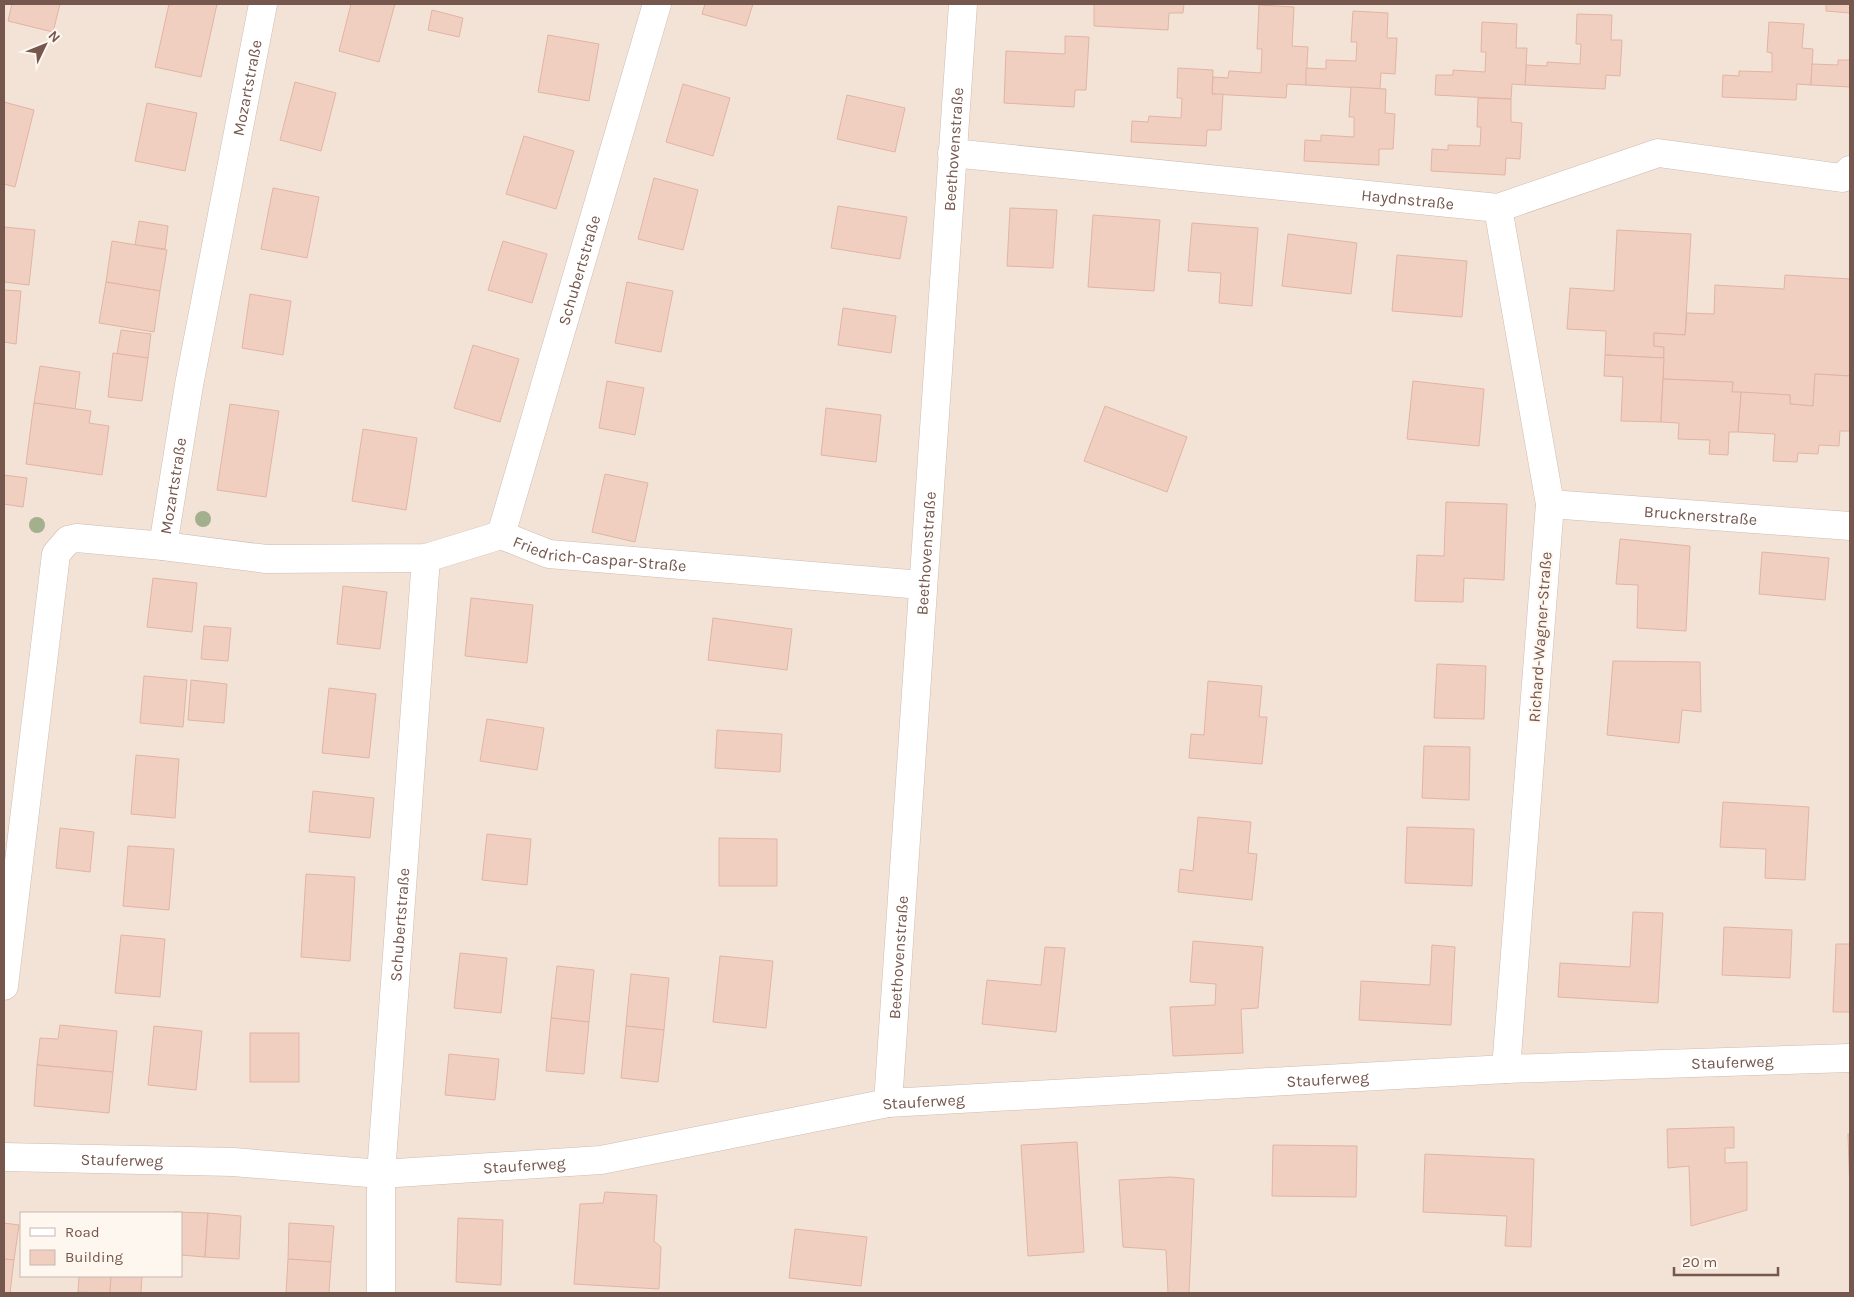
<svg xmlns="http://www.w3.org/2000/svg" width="1854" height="1297" font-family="Karla,sans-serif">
<rect width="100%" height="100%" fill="#fcf2e8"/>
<path fill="#f3e3d7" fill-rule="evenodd" d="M4 4H1850V1293H4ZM21 1213H181V1276H21Z"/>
<g fill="#f0cfc1" stroke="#e2b4a2">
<polygon points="12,4 60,4 53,32 8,21"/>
<polygon points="169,4 217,4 201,77 155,67"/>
<polygon points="351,4 395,4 379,62 339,51"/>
<polygon points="705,4 753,4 746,26 702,14"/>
<polygon points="1094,4 1184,4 1183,13 1169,13 1168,30 1094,26"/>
<polygon points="1826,4 1850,4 1850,13 1826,11"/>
<polygon points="1259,5 1294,7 1292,46 1308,47 1306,85 1287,84 1286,98 1212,94 1213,77 1228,78 1229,71 1261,73 1262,49 1257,49"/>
<polygon points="432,10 463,18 459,37 428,30"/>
<polygon points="1353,11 1388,13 1387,38 1397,38 1395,74 1381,73 1380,89 1306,85 1306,68 1326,69 1326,60 1356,61 1357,42 1351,42"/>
<polygon points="1577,14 1612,15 1611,40 1622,40 1620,76 1606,75 1605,89 1525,85 1526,65 1547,66 1547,62 1580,64 1581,44 1576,44"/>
<polygon points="1482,22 1517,24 1516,48 1527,48 1525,85 1512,84 1511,99 1435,95 1436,75 1453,75 1453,70 1485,72 1486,52 1481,52"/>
<polygon points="1769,22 1804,24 1802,48 1813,49 1811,85 1797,84 1796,100 1722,97 1723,75 1739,76 1739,71 1772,72 1772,53 1767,52"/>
<polygon points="548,35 599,44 589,101 538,92"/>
<polygon points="1065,36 1089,37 1086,90 1075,90 1074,107 1004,103 1006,51 1065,54"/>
<polygon points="1838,60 1850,60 1850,87 1811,85 1812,64 1838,65"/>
<polygon points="1178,68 1213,70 1212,94 1223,94 1221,130 1207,130 1206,146 1131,142 1132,121 1148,122 1149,116 1181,118 1182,98 1177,98"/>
<polygon points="295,82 336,93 321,151 280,140"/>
<polygon points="683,84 730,98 713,156 666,142"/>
<polygon points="1351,87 1386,89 1385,113 1395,114 1393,149 1379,149 1379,165 1304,161 1305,140 1321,141 1321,135 1354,137 1354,117 1349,117"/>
<polygon points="847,95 905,108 895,152 837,139"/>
<polygon points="1478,98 1511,99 1511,122 1522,123 1520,159 1506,158 1505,175 1431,171 1432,149 1448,150 1448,145 1480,146 1481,127 1477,127"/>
<polygon points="4,102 34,110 15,187 4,184"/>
<polygon points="147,103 197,113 185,171 135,161"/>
<polygon points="524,136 574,151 556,209 506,194"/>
<polygon points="654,178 698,190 683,250 638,239"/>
<polygon points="273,188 319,197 307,258 261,249"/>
<polygon points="838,206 907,217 900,259 831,248"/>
<polygon points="1010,208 1057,210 1053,268 1007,266"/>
<polygon points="1093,215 1160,220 1154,291 1088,287"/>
<polygon points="139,221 168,226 165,249 135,245"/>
<polygon points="1192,223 1258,228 1252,306 1219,303 1221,273 1188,271"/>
<polygon points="4,227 35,230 29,285 4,282"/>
<polygon points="1617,230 1691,234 1685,335 1654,333 1654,346 1664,347 1664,358 1605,355 1606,331 1567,329 1570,288 1614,291"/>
<polygon points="1288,234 1357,243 1351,294 1282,286"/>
<polygon points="112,241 167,250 160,291 106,282"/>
<polygon points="503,241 547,254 532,303 488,290"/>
<polygon points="1397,255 1467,261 1462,317 1392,311"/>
<polygon points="1785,275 1850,279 1850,376 1815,374 1813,406 1790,404 1790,395 1732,392 1733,382 1663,379 1664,347 1654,346 1654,333 1685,335 1687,313 1714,314 1715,285 1784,289"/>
<polygon points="106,282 160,291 154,332 99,323"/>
<polygon points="627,282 673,291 661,352 615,343"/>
<polygon points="4,290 21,291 16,344 4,342"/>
<polygon points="250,294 291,301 283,355 242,348"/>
<polygon points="843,308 896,316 891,353 838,345"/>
<polygon points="121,330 151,334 148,358 117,354"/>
<polygon points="473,345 519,359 500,422 454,408"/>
<polygon points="113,353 148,358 142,401 108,397"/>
<polygon points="1605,355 1664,358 1661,422 1621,421 1623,377 1604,376"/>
<polygon points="40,366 80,372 75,409 34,403"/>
<polygon points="1815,374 1850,376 1850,431 1840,431 1839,446 1819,445 1818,454 1798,453 1797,462 1773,461 1775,434 1738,432 1741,392 1790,395 1790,404 1813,406"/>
<polygon points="1663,379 1733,382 1732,392 1741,392 1738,432 1729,432 1728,455 1709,454 1710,440 1678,439 1679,423 1661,422"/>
<polygon points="607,381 644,388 635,435 599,428"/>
<polygon points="1413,381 1484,389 1479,446 1407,439"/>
<polygon points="34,403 91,411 89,423 109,426 102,475 26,464"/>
<polygon points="230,404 279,411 266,497 217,490"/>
<polygon points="1105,406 1187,437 1167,492 1084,461"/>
<polygon points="826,408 881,415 876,462 821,455"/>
<polygon points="363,429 417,438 406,510 352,501"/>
<polygon points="605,474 648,483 635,542 592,532"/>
<polygon points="4,475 27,478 23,507 4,504"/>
<polygon points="1446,502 1507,504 1504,580 1464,578 1463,602 1415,601 1417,555 1444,556"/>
<polygon points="1620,539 1690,546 1686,631 1637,628 1638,585 1616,584"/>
<polygon points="1762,552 1829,558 1825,600 1759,594"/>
<polygon points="153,578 197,583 192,632 147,627"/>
<polygon points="343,586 387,592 380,649 337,644"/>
<polygon points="471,598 533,605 527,663 465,656"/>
<polygon points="713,618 792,629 787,670 708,660"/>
<polygon points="204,626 231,628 228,661 201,659"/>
<polygon points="1613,661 1700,662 1701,712 1682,710 1679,743 1607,735"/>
<polygon points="1437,664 1486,666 1484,719 1434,718"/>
<polygon points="144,676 187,680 183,727 140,723"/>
<polygon points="191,680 227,684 224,723 188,720"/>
<polygon points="1208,681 1262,686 1259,717 1267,717 1262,764 1189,758 1191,734 1204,735"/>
<polygon points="329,688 376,694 369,758 322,753"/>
<polygon points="487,719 544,728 537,770 480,761"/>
<polygon points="717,730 782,734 780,772 715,768"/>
<polygon points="1424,746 1470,747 1469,800 1422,798"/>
<polygon points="136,755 179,759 175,818 131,814"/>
<polygon points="313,791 374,798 370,838 309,832"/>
<polygon points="1723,802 1809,807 1805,880 1765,878 1766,849 1720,847"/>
<polygon points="1198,817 1251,822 1248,853 1257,854 1252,900 1178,892 1180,869 1193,871"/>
<polygon points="1407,827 1474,829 1472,886 1405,883"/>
<polygon points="60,828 94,832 90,872 56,868"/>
<polygon points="487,834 531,839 527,885 482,880"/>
<polygon points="719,838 777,839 777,886 719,886"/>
<polygon points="128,846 174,849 169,910 123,906"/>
<polygon points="306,874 355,877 350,961 301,957"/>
<polygon points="1633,912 1663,913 1658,1003 1558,997 1560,963 1630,967"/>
<polygon points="1724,927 1792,930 1790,978 1722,975"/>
<polygon points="121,935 165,939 160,997 115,993"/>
<polygon points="1193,941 1263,947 1258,1008 1241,1009 1243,1053 1173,1056 1170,1007 1215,1005 1216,984 1190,982"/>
<polygon points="1836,944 1850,944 1850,1012 1833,1012"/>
<polygon points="1432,945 1455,947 1451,1025 1359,1020 1361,981 1430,985"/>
<polygon points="1045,947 1065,948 1056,1032 982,1024 987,980 1041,985"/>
<polygon points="460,953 507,958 501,1013 454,1008"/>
<polygon points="720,956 773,961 766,1028 713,1022"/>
<polygon points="557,966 594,970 589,1022 551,1018"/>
<polygon points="631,974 669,978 664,1030 626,1026"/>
<polygon points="551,1018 589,1022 584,1074 546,1071"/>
<polygon points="60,1025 117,1031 113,1072 37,1065 40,1038 58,1039"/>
<polygon points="154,1026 202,1031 196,1090 148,1085"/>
<polygon points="626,1026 664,1030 658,1082 621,1078"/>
<rect x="250" y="1033" width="49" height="49"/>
<polygon points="449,1054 499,1059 495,1100 445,1095"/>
<polygon points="37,1065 113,1072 109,1113 34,1106"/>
<polygon points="1734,1127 1734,1148 1725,1148 1725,1163 1747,1162 1747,1210 1691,1226 1689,1166 1668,1168 1667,1129"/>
<polygon points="1848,1134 1850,1134 1850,1194"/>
<polygon points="1077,1142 1084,1252 1028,1256 1021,1145"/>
<polygon points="1273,1145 1357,1146 1356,1197 1272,1196"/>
<polygon points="1425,1154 1534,1159 1531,1247 1505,1246 1507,1216 1423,1212"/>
<polygon points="1171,1177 1194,1179 1189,1293 1168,1293 1166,1250 1123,1247 1119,1180"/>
<polygon points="605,1192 657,1195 654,1241 661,1247 659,1289 574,1284 580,1204 603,1203"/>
<polygon points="175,1212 208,1213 205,1257 181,1255 181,1213"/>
<polygon points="208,1213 241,1216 239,1259 205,1257"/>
<polygon points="458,1218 503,1220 501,1285 456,1282"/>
<polygon points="4,1223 19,1225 14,1260 4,1259"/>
<polygon points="289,1223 334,1226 331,1262 288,1259"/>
<polygon points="795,1229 867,1237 861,1286 789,1278"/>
<polygon points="4,1259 14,1260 10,1293 4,1293"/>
<polygon points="288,1259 331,1262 329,1293 286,1293"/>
<polygon points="79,1276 111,1276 110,1293 78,1292"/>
<polygon points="111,1276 142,1276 141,1293 110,1293"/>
</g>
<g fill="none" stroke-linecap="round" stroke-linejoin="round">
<defs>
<g id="street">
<path id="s1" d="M952 153 1498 208 1658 153 1842 178 1850 170"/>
<polyline points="1498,208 1550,504 1506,1069"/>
<path id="s2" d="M1550 504 1850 526"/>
<path id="s3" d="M501 535 657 4"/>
<path id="s4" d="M163 546 266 559 426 558 501 535 549 554 922 585"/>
<path id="s5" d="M4 986 56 554 68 540 77 538 163 546 189 385 263 4"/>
<path id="s6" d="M888 1103 963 4"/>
<path id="s7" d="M4 1157 233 1162 381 1174 601 1160 888 1103 1506 1069 1850 1058"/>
<path id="s8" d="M381 1293V1174L426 558"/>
</g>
</defs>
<use href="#street" stroke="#cfbbb1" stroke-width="29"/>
<use href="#street" stroke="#fff" stroke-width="28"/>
</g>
<g fill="#a3b08e">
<circle cx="203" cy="519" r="8"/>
<circle cx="37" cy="525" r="8"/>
</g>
<g text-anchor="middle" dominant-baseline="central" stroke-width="4" stroke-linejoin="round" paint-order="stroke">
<g font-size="16" fill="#75574d" stroke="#fef7ef">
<text stroke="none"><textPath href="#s5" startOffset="1015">Mozartstraße</textPath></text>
<text stroke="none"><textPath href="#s6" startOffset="956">Beethovenstraße</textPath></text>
<text stroke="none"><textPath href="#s1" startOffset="458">Haydnstraße</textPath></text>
<text stroke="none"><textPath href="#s3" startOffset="276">Schubertstraße</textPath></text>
<text stroke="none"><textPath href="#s5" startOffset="610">Mozartstraße</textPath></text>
<text stroke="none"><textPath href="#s2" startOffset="151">Brucknerstraße</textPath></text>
<text stroke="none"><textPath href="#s4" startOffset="444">Friedrich-Caspar-Straße</textPath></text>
<text stroke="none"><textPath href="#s6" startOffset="551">Beethovenstraße</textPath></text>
<text transform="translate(1540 637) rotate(-86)">Richard-Wagner-Straße</text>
<text stroke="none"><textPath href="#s8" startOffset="369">Schubertstraße</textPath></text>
<text stroke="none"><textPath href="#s6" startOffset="146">Beethovenstraße</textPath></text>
<text stroke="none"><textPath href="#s7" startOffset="1736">Stauferweg</textPath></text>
<text stroke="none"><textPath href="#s7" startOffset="1331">Stauferweg</textPath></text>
<text stroke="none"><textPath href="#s7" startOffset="926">Stauferweg</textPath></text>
<text stroke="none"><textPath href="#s7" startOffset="118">Stauferweg</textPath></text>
<text stroke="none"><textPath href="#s7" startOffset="521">Stauferweg</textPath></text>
</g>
</g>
<rect width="1854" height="1297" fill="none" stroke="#75574d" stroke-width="10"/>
<rect x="20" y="1212" width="162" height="65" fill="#fef7ef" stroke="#c7b7ae"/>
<rect x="30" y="1228" width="25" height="8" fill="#ffffff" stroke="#c7b7ae"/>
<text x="65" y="1237" font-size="15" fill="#75574d">Road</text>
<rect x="30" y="1250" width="25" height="15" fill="#f0cfc1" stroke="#c7b7ae"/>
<text x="65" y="1262" font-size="15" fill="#75574d">Building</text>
<g transform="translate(45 45) rotate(47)" stroke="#fef7ef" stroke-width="4" paint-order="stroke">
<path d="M0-4L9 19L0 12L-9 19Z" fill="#75574d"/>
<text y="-8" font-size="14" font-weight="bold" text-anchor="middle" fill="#75574d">N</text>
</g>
<path d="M1674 1267v8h104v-8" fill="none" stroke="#75574d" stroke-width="2.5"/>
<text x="1682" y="1267" font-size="15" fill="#75574d" stroke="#fef7ef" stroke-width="4" paint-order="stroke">20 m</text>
</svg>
